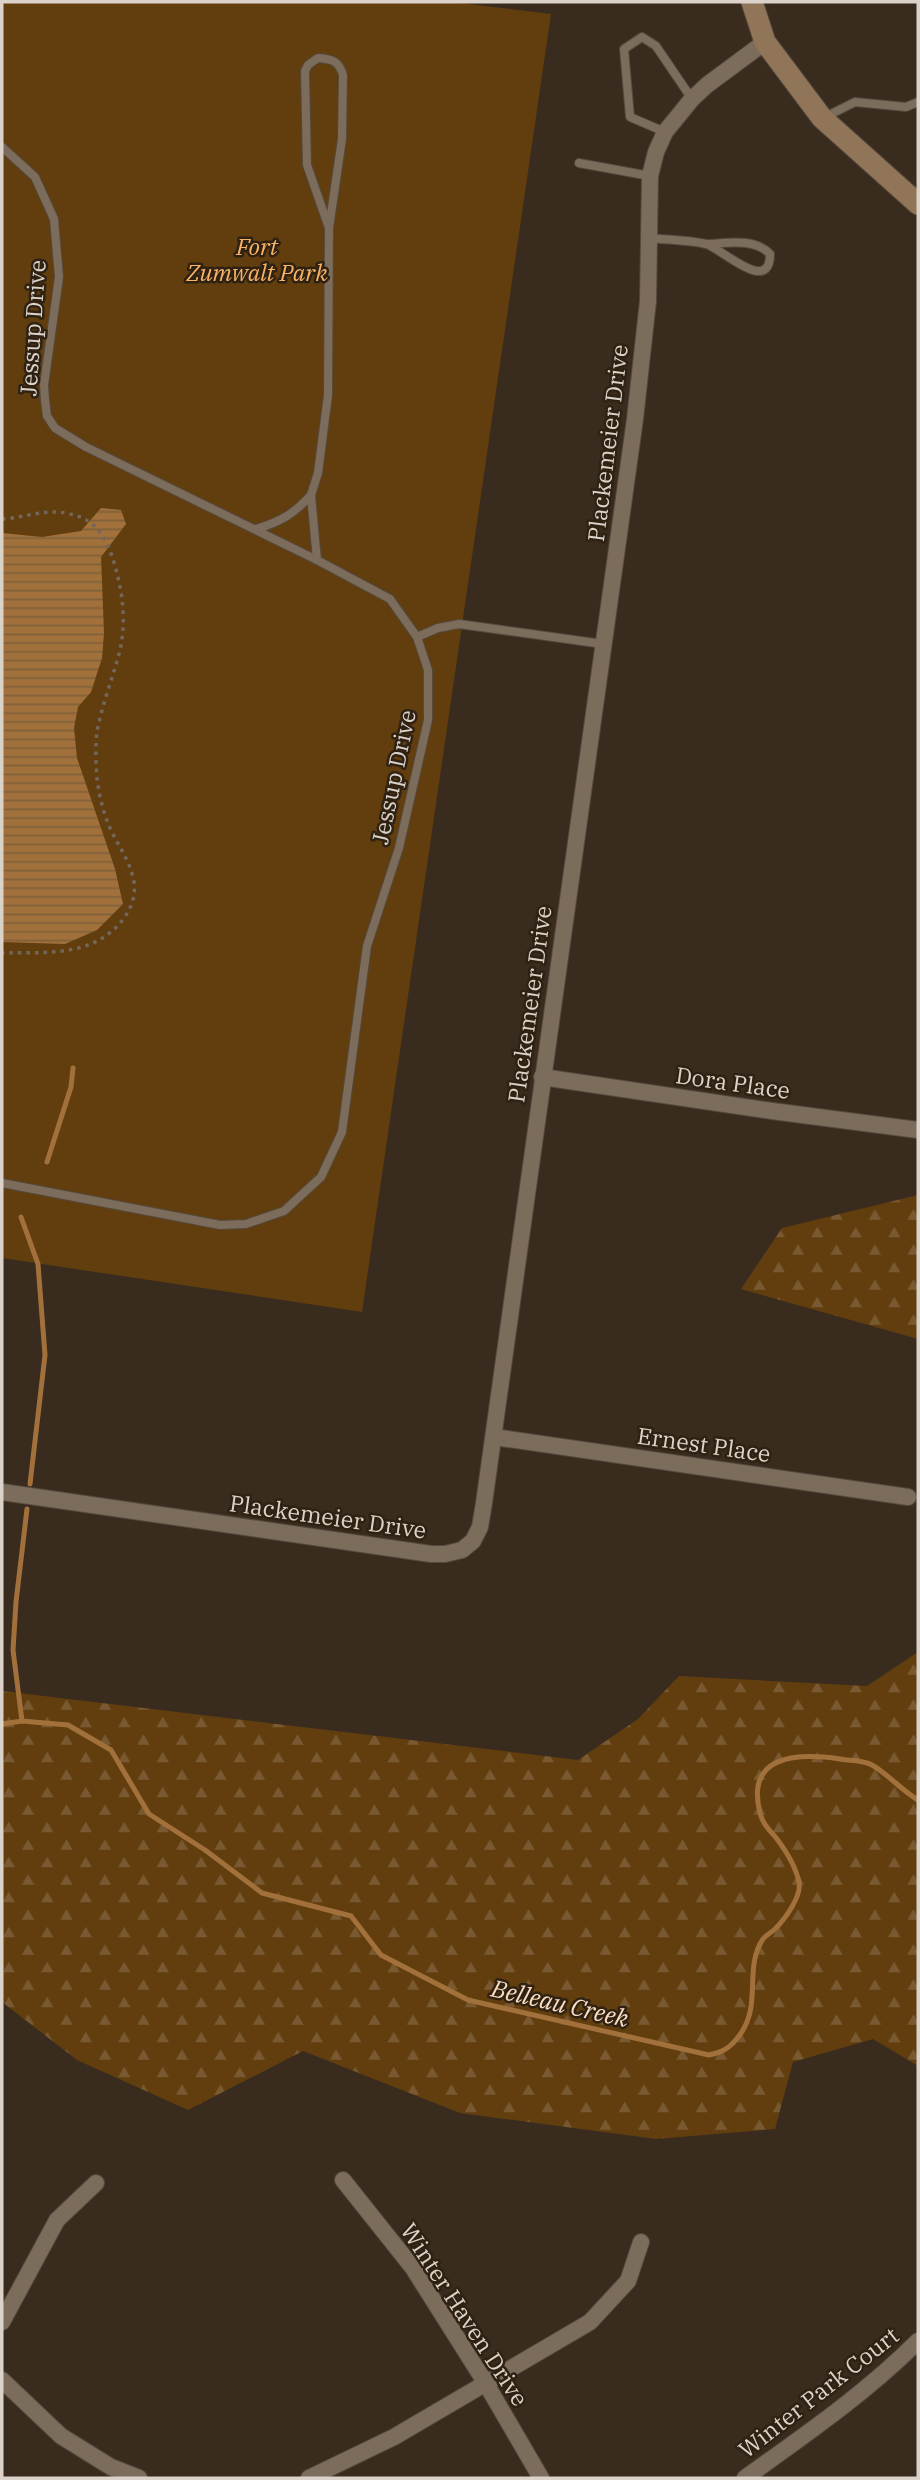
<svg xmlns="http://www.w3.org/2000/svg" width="920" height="2480" font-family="'IBM Plex Serif',serif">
<defs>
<pattern id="forest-firs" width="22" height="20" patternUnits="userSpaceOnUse" patternTransform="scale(1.75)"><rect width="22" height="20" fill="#623e0f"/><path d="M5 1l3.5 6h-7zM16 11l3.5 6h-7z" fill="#785931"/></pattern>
<pattern id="water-rules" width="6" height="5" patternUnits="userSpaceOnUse" patternTransform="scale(1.75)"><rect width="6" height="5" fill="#a2713b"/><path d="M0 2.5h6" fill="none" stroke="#80603b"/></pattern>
</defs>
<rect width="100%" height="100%" fill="#392b1d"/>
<g fill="url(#forest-firs)">
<polygon points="918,1195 918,1339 741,1289 782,1228"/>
<polygon points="918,1652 918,2066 873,2039 793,2062 775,2129 656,2139 460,2113 303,2051 188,2110 77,2060 2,2002 2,1691 578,1760 638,1719 679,1676 867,1686"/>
</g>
<polygon fill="#623e0f" points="2,2 453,2 551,14 362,1312 2,1258"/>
<polygon fill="url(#water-rules)" points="101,508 121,510 126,524 101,557 104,633 102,658 91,692 78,707 74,728 77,758 115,869 123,904 97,930 65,944 2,942 2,533 42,537 81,531"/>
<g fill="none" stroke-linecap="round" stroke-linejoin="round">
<g stroke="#a2713b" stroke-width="5">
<polyline points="47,1162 71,1087 73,1068"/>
<polyline points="21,1217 38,1264 45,1355 30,1484"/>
<polyline points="22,1721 13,1650 16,1602 27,1509"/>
<path d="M2 1724 22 1721 68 1725 111 1750 149 1814 205 1850 262 1893 351 1916 381 1955 468 2000 709 2055C723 2052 730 2048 739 2036 763 2005 743 1969 763 1939 766 1935 772 1932 775 1929 785 1919 802 1896 799 1882 796 1868 786 1851 777 1839 770 1830 763 1825 760 1813 745 1754 798 1753 840 1759 850 1761 863 1760 872 1765 888 1774 901 1790 918 1800"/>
</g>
<defs>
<g id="lane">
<path d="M318 58C332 59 339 61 343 75L342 139 329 228 307 165 305 71 308 65Z"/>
<polyline points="825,117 855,102 906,107 918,102"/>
<polyline points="665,132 630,117 624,49 642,37 656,46 692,99"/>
<polyline points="2,147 35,177 54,219 59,277 44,385 45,400 47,416 55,428 86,447 317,560 390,599 417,637 428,670 428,720 399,848 367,946 342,1132 321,1177 284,1211 246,1224 220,1225 2,1183"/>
<polyline points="579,163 650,176"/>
<path d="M650 238C668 240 688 240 706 244 721 248 770 296 770 254 755 238 728 243 708 244"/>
<path d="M256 529C280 522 294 514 311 495"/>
<polyline points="317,560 311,495 318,473 328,395 329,228"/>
<polyline points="417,637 438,628 459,624 603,644"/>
</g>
<g id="street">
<polyline points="542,1077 772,1111 918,1130"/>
<polyline points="494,1437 908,1497"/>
<polyline points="2,1492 431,1554 445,1554 462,1550 473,1541 480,1527 484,1503 635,419 648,301 650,176 656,152 665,132 692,99 707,85 765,42"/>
<polyline points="343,2180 413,2268 485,2382 541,2478"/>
<polyline points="2,2322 57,2220 96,2183"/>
<polyline points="2,2380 61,2436 111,2467 139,2478"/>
<polyline points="309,2478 394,2437 590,2322 628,2281 641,2242"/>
<path d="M745 2478C805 2435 866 2393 918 2341"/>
</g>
<polyline id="secondary" points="752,2 765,42 822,118 918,204"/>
</defs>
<use href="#lane" stroke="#54493d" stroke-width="10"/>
<use href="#street" stroke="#54493d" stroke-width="18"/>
<use href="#secondary" stroke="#54493d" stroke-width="23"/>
<path stroke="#73675b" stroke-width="3.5" stroke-dasharray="3.5 5" stroke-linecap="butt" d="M2 519C23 518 44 509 65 513 93 518 103 531 112 556 122 587 127 618 120 650 113 678 102 704 97 732 95 747 96 764 97 779 99 795 103 811 109 826 123 857 149 883 124 918 95 958 45 952 2 953"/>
<use href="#lane" stroke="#7c6c5b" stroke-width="8"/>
<use href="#street" stroke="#7c6c5b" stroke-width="16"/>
<use href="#secondary" stroke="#907558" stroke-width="21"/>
</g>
<g text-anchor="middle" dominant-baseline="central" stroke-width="5" stroke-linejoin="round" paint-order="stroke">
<g font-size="23" font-style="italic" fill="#f9b366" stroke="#2f2213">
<text x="257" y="246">Fort<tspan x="257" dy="26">Zumwalt Park</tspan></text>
</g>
<g font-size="23" fill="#dbd2c9" stroke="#2f2213">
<text transform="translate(32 328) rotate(-86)">Jessup Drive</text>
<text transform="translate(607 443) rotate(-83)">Plackemeier Drive</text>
<text transform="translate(393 777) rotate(-78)">Jessup Drive</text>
<text transform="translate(529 1004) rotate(-82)">Plackemeier Drive</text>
<text transform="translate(733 1082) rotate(8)">Dora Place</text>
<text transform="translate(704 1444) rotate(8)">Ernest Place</text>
<text transform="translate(328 1516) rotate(8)">Plackemeier Drive</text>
<text transform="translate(465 2314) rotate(57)">Winter Haven Drive</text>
<text transform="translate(818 2392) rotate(-38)">Winter Park Court</text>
</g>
<g font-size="24" font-style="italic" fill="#f9ddc0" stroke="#2f2213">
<text transform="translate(560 2003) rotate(13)">Belleau Creek</text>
</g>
</g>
<rect width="920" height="2480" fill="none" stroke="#dbd2c9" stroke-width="7"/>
</svg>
